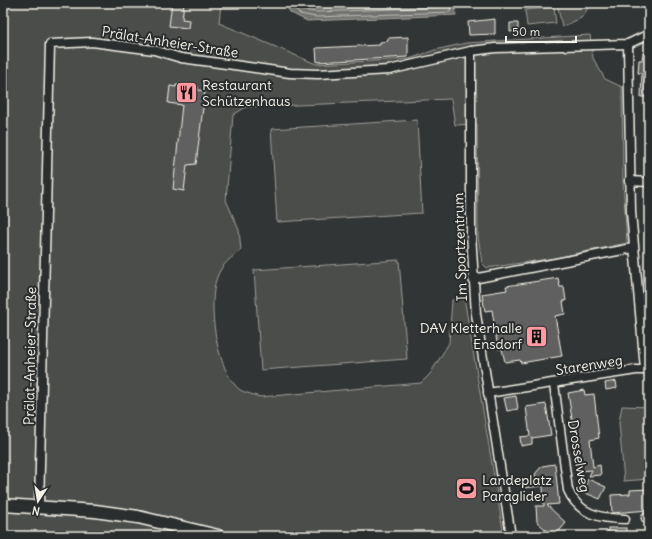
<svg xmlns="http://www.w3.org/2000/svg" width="652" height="539" font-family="Delius,sans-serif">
<rect width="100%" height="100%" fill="#323535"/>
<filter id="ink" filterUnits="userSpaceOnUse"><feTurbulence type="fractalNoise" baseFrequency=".025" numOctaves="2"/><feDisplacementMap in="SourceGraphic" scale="8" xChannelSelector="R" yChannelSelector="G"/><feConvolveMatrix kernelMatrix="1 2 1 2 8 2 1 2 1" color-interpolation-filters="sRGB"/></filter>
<g filter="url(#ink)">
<g fill="#4b4d4c" stroke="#a09f9a">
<path d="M3 3H221L219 23 316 64 409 59 435 50 466 43 590 35 593 58 605 79 622 87 623 181 627 243 555 258 487 268 482 263 478 236 477 124 455 125 451 99 246 107 233 115 226 200 239 230 241 250C231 258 222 264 217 277 207 304 216 371 240 390 245 393 255 395 260 397L421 383 430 374 449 343 452 300 464 297 504 536H3Z"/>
<polygon points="557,3 592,3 581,18 562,27"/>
<polygon points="554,7 556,23 527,26 525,10"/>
<polygon points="417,120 422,213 277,222 271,129"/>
<polygon points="399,260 407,359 261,370 254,270"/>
<polygon points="622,406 649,407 649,479 624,481 619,422"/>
</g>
<polygon fill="#727370" stroke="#a6a5a0" points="283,3 455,3 456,15 307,21 291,13"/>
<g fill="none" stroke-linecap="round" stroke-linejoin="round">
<g stroke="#c0bfb8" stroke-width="1">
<polyline points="287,3 300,14 316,17 450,12 451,3"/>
<polyline points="294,3 302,10 316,12 444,7 446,3"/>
<polyline points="303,3 316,6 392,3"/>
</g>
</g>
<g fill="#5f605f" stroke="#f4f1e8">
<polygon points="172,3 184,3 182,19 189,20 188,28 169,26"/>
<polygon points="495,19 495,34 469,35 468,22"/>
<polygon points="510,23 518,23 518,31 510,32"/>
<polygon points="408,37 408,57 317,62 316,48 380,45 380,42 388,41 388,38"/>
<polygon points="643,53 649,54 649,97 641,97 642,73 638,73 639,60 642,60"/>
<polygon points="176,85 198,87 198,90 205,91 196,164 187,165 184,191 173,189 182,105 168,103 170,86 176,87"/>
<polygon points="558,278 560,287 564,287 566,301 563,301 565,314 555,316 562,356 521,363 520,360 505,362 502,349 498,349 492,310 485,311 482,294 507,290 506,286"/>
<polygon points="616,381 617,388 606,390 605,383"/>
<polygon points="584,390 585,395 594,394 599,438 590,440 593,467 600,465 601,475 589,476 592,470 580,471 568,393"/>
<polygon points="516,396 518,409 507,411 504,398"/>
<polygon points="546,404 551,435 532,438 532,444 521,446 520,437 530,436 526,407"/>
<polygon points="555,464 559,504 547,505 566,523 555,536 553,536 537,522 536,506 544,506 543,486 522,488 521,480 536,478 535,474 542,466"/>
<polygon points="588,479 606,487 600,499 583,492"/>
<polygon points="649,489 649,510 612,513 611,495 630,494 630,490"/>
<rect x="608" y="528" width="18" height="8"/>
</g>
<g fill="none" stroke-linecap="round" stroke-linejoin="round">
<defs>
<g id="street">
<polyline points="628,44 631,212 645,369"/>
<polyline points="471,51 471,233 476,314 511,536"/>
<polyline points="629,181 649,182"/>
<polyline points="473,279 633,248"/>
<path d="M554 384 568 490C578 514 601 519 625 519"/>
<polyline points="488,393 636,370 649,370"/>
<polyline points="39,507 50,44 92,42 154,50 181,58 234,65 290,73 318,74 389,70 471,51 495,48 628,44 649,34"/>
<polyline points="646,518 649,518"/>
</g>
<polyline id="secondary" points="3,505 95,511 138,517 218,536"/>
</defs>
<use href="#street" stroke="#f4f1e8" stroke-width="11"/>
<use href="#secondary" stroke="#f4f1e8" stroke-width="15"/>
<use href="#street" stroke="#2a2d2e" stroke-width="8"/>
<use href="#secondary" stroke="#2a2d2e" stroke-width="12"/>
</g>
</g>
<defs>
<symbol id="restaurant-square" viewBox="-11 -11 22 22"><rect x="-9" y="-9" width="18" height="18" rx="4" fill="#ff9aa2" stroke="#2a2d2e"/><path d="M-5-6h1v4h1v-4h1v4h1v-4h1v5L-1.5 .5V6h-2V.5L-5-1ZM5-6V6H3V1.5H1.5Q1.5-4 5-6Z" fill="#111"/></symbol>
<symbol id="building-square" viewBox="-11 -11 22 22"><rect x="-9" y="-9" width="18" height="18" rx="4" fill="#ff9aa2" stroke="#2a2d2e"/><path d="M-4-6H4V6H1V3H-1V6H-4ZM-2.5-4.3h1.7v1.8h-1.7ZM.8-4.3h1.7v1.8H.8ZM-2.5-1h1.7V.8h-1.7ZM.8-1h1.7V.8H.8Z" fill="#111"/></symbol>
<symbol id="stadium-square" viewBox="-11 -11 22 22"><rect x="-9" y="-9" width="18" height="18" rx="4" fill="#ff9aa2" stroke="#2a2d2e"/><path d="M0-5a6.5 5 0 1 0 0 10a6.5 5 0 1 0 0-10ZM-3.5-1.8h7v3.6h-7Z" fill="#111"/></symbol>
</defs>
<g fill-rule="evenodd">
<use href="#restaurant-square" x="174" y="80" width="25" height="25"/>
<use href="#building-square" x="524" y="324" width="25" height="25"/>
<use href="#stadium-square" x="454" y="476" width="25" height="25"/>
</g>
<g text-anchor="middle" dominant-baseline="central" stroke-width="4" stroke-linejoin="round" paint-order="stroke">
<g font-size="14" fill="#f4f1e8" stroke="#2a2d2e">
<text transform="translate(170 42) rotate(9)">Prälat-Anheier-Straße</text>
<text transform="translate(460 247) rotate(-92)">Im Sportzentrum</text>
<text transform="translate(30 356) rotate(-89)">Prälat-Anheier-Straße</text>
<text transform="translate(589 365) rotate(-9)">Starenweg</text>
<text transform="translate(579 456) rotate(80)">Drosselweg</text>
</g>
<g font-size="14" fill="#f4f1e8" stroke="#2a2d2e" text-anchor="start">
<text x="202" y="85">Restaurant<tspan x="202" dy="16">Schützenhaus</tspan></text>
<text x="522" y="328" text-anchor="end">DAV Kletterhalle<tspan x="522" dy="16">Ensdorf</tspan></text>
<text x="482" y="480">Landeplatz<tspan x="482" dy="16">Paraglider</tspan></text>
</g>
</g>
<rect width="652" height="539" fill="none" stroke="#2a2d2e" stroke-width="16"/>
<rect x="8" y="8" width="636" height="523" fill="none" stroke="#f4f1e8" stroke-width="1.5" filter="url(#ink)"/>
<g transform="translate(38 501) rotate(192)" stroke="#2a2d2e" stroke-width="3" paint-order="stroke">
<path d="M0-3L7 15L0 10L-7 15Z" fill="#f4f1e8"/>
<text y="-6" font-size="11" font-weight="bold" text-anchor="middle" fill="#f4f1e8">N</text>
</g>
<path d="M506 36v6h70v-6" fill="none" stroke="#f4f1e8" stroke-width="2"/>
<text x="512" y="36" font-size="12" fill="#f4f1e8" stroke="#2a2d2e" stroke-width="3" paint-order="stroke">50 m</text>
</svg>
